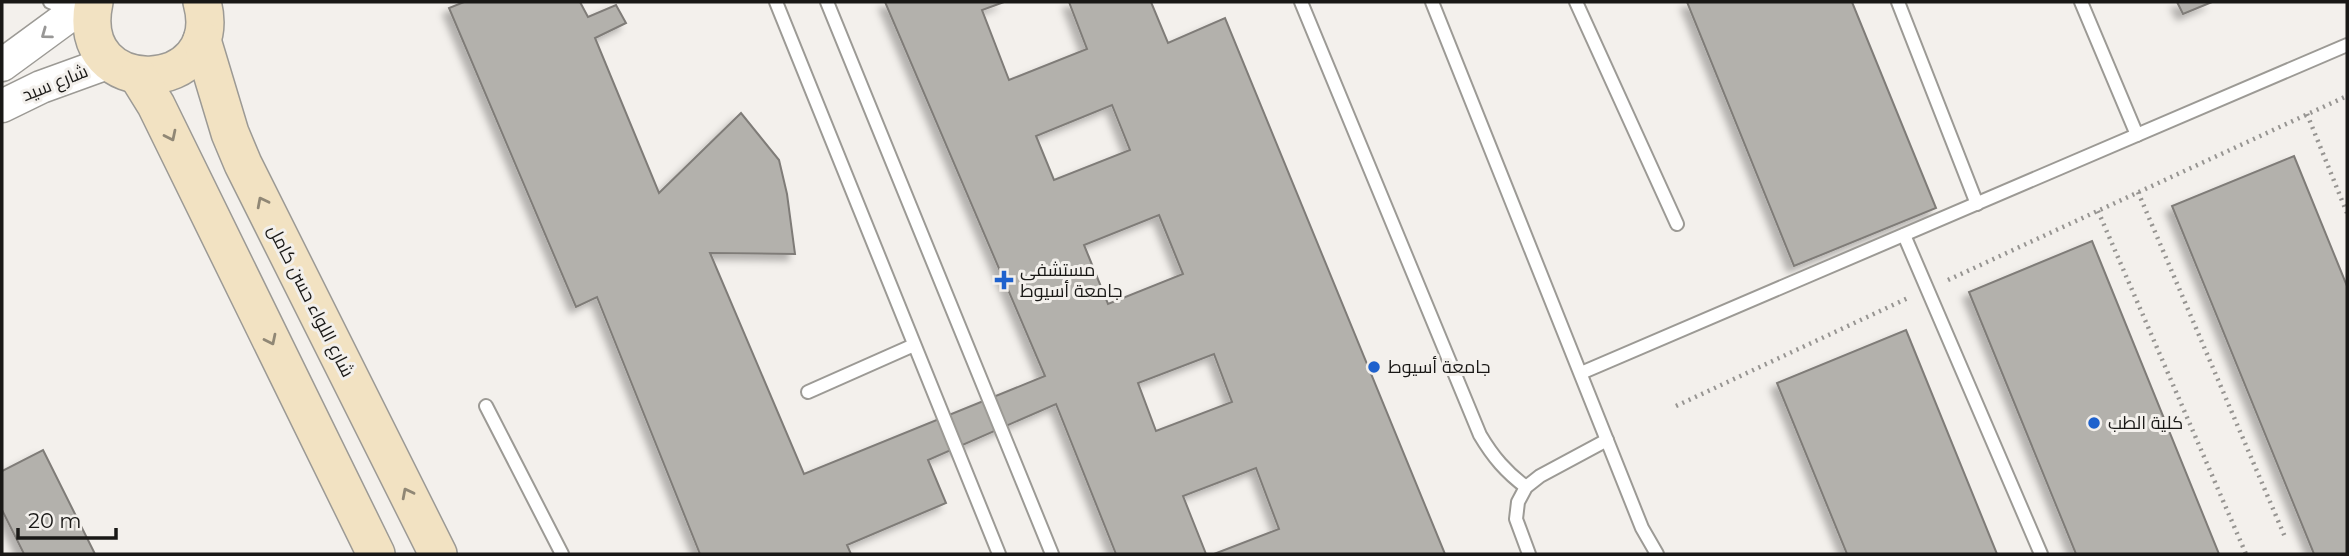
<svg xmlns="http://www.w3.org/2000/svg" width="2349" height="556" font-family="Montserrat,Cairo,sans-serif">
<defs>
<filter id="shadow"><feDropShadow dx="-6" dy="6" stdDeviation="3.5" flood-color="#0004"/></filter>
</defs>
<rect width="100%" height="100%" fill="#f3f0ec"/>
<g fill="#b3b1ac" stroke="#7f7c78" stroke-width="2" fill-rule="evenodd" filter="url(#shadow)">
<path d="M464 2H580L588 17 616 5 626 23 595 38 659 193 741 113 779 160 787 194 795 254 710 253 804 474 1045 376 885 2H1004L982 10 1009 80 1087 49 1069 2H1151L1168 43 1225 18 1445 554H1214L1279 529 1256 468 1183 496 1206 554H1116L1056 404 928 460 946 503 847 545 851 554H700L597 297 576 307 449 8ZM1112 105 1130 150 1054 180 1036 136ZM1159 215 1183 274 1108 304 1084 245ZM1214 354 1232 402 1156 431 1138 383Z"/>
<polygon points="1687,2 1852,2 1936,208 1794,266"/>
<polygon points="2177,2 2212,2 2183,14"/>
<polygon points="2294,156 2347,286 2347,554 2314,554 2172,206"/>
<polygon points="2092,241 2219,554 2076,554 1969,292"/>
<polygon points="1906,330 1997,554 1847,554 1777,383"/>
<polygon points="43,450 95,554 24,554 2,510 2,471"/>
</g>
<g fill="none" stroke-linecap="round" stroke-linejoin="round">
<defs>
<g id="service">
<polyline points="50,2 71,11"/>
<polyline points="776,2 999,554"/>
<polyline points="827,2 1052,554"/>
<path d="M1301 2 1480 435C1493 457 1506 472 1526 487"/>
<polyline points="1432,2 1642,528 1657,554"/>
<polyline points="1576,2 1677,224"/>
<polyline points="1898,2 1977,204"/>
<polyline points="2081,2 2137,135"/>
<polyline points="1904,235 2041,554"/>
<polyline points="1581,373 2347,45"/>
<polyline points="808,392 914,345"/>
<polyline points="486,406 562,554"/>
<polyline points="1529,554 1516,519 1518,502 1526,487 1540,476 1607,440"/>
</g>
<g id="tertiary">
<polyline points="2,65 88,2"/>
<polyline points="2,106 41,87 110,62"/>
</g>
<g id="secondary">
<path d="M94 2C72 103 228 96 202 2"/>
<polyline points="202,40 230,133 243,164 438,554"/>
<polyline points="138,76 156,105 376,554"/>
</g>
</defs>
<use href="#service" stroke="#9c9a95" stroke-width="16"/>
<use href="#tertiary" stroke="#9c9a95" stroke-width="35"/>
<use href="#secondary" stroke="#9c9a95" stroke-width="40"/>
<g stroke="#979592" stroke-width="4.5" stroke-dasharray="2 5" stroke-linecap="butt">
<polyline points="2307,114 2347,213"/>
<polyline points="2138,192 2285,537"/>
<polyline points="2098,211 2246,554"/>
<polyline points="1948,280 2347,96"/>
<polyline points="1676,406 1908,298"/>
</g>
<use href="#service" stroke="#fff" stroke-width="12"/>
<use href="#tertiary" stroke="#fff" stroke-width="32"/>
<use href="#secondary" stroke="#f2e2c2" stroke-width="37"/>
</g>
<defs><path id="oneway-chevron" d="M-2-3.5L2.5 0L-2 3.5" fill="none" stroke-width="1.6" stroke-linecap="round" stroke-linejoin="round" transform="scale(1.75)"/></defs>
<use stroke="#989796" href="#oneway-chevron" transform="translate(46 34) rotate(144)"/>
<g stroke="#908775">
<use href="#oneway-chevron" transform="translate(171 136) rotate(64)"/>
<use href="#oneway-chevron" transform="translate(262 202) rotate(-117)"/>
<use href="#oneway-chevron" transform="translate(271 340) rotate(64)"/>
<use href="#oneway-chevron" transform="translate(407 493) rotate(-117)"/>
</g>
<g fill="#1e61cd" stroke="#f3f0ec" stroke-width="2.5">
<path d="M1000.5 269.5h7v7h7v7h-7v7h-7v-7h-7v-7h7z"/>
<circle cx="1374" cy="367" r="7"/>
<circle cx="2094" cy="423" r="7"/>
</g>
<g text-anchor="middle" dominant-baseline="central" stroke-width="6" stroke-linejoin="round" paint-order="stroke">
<g font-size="18" fill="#191816" stroke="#f3f0ec">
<text transform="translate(55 83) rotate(-22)">شارع سيد</text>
<text transform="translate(311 301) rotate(63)">شارع اللواء حسن كامل</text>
</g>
<g font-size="18" fill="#191816" stroke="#f3f0ec" text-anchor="start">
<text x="1020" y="270">مستشفی<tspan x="1020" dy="21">جامعة أسيوط</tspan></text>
<text x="1388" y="367">جامعة أسيوط</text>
<text x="2108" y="423">كلية الطب</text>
</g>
</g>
<rect width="2349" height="556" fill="none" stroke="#191816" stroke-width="7"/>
<path d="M18 528v10h98v-10" fill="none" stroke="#191816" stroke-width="3.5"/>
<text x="28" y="528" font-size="21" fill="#191816" stroke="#f3f0ec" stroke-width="5" paint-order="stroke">20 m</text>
</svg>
